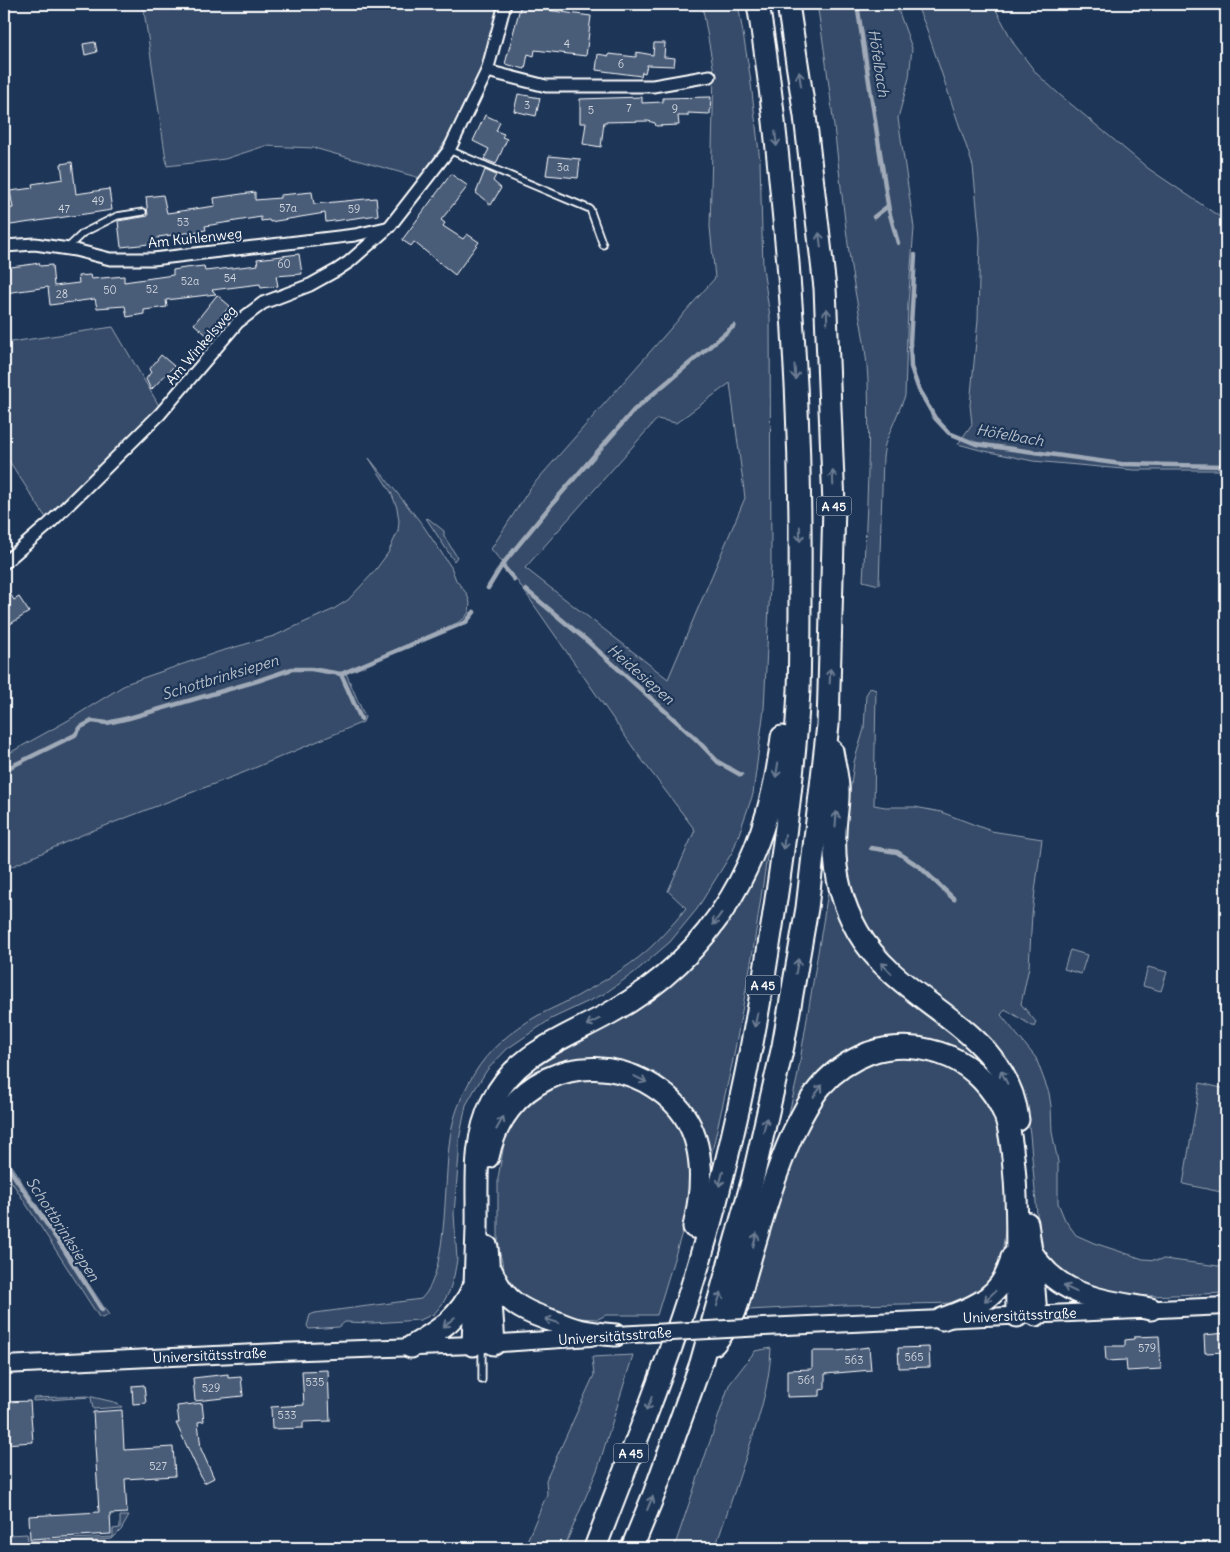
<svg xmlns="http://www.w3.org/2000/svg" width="1230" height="1552" font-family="Delius,sans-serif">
<rect width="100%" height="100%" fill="#1d3557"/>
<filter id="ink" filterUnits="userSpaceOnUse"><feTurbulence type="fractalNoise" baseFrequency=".02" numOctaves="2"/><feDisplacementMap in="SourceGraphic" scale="10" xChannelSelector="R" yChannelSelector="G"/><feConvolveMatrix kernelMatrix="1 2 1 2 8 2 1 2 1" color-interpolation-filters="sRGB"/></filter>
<g filter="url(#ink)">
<g fill="#364b69" stroke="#9aa5b4" fill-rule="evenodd">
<polygon points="143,4 499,4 482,67 448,137 420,178 314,148 265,146 225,159 167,166"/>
<path d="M702 4H738L750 75 760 161 763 268 770 317 771 565 764 709 753 794 733 851 697 909 670 942 635 972 604 994 551 1019 507 1049 487 1070 475 1089 466 1105 459 1140V1155L454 1213 457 1260 454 1276 449 1292 443 1303 434 1314 420 1320 373 1323 345 1322 339 1327 309 1329 307 1326 310 1315 315 1313 421 1299C451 1271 442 1170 452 1127 456 1109 464 1090 474 1074 488 1050 512 1030 537 1016 554 1007 572 1000 588 990 609 978 636 962 653 945 665 933 676 921 686 908L668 891 695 830 639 756 518 582 491 549 531 487 715 278 710 227 714 72ZM730 383 745 498 668 679 525 568 657 419 676 423Z"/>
<path d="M817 4H896L912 48 909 78 898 118 914 228 908 304 905 396 885 444 883 457 879 585 863 581C867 514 870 447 868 380 866 337 854 295 849 252 838 169 831 86 817 4Z"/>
<polygon points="916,4 993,4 1014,44 1037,74 1060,95 1149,169 1226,221 1226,470 1134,470 1033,461 980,450 958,444 972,424 970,405 978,320 980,238 973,166 926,27"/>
<polygon points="113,327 161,409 48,521 4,453 4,343"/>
<polygon points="369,458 422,524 451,567 456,580 467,594 470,603 469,612 465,618 457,623 345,671 365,717 363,722 245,772 84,834 4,870 4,756 67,721 128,683 218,652 274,636 332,610 348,600 374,572 388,553 398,531 399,521 397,508 391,492"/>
<polygon points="426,518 429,519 444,531 444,536 457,557 454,561"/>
<polygon points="870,688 876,690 874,805 885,807 915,807 941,812 991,831 1042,839 1032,914 1029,967 1021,1004 1036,1022 1034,1027 1005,1009 1001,1015 1036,1058 1049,1093 1051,1106 1052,1132 1058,1162 1058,1203 1065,1220 1076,1235 1094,1243 1143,1259 1159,1260 1164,1259 1226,1267 1226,1293 1148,1296 1108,1293 1091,1290 1055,1270 1043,1248 1037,1214 1030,1134 1026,1105 1015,1075 1002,1055 970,1020 944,1002 885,955 871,934 852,895 846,858 847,814 854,762 864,729 866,695"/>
<polygon points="771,830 753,951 733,1060 708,1169 690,1191 684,1226 657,1315 606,1315 598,1319 577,1318 539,1309 519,1298 506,1277 498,1246 498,1178 504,1144 486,1135 493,1113 527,1067 664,983"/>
<polygon points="831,874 841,911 962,1034 1007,1096 973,1064 864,1050 782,1143 797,1079"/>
<polygon points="1070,950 1087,955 1081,974 1064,969"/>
<polygon points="1148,967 1167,972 1161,991 1143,986"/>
<polygon points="893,1058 927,1060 950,1069 971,1083 994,1114 1000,1147 1005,1189 1006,1224 1002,1254 990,1280 974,1297 960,1303 845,1305 748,1310 772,1221 796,1150 825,1099 841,1082 860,1068"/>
<polygon points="1200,1083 1226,1089 1226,1193 1183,1184"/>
<polygon points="4,1155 107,1312 109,1315 102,1318 99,1317 4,1170"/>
<path d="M771 1348C770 1386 757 1424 745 1460 735 1490 725 1519 715 1548H674L729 1385 755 1351Z"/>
<polygon points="633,1355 598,1468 564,1548 524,1548 547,1494 546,1480 594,1375 592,1357"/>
<polygon points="88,1396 114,1402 122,1407 93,1409 91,1397 33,1401 33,1398"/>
<polygon points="120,1516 129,1516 121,1530 112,1539 4,1547 4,1544 9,1535 27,1534 28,1541 113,1537 113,1529 120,1528"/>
</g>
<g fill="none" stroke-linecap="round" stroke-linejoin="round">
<g stroke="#a0aab8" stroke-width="4.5">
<polyline points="857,4 889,211 898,243"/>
<polyline points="874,217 888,206"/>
<polyline points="915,255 910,342 911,367 919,390 935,418 949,433 976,444 1121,464 1226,466"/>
<polyline points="502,565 514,579"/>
<polyline points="488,588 502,565 552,504 634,410 734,326"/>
<polyline points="526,590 585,639 665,711 697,740 718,762 741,775"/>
<polyline points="341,674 361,719"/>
<polyline points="4,770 75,735 81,727 92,721 107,723 129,718 257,681 292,669 311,669 341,674 466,622 474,612"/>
<polyline points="871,848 897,852 920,867 954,899"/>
<polyline points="4,1161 65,1251 102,1310"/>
</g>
</g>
<g fill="#4a5d79" stroke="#fff">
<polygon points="521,4 540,6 539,9 591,16 586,56 535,50 534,56 528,54 525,69 505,64"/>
<polygon points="95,42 97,52 85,55 83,44"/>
<polygon points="654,43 665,43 664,57 675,58 674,66 647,65 645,73 642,72 641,76 596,70 598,54 609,56 609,54 636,57 636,52 653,55"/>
<polygon points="518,94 540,98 536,116 514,111"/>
<polygon points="642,97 642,103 663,102 663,98 711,97 710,114 688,113 688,116 678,116 679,125 656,126 655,123 648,121 604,122 601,147 583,144 586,123 580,123 580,99"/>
<polygon points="485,115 500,122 496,131 504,134 502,137 507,139 496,164 484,159 489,149 473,141"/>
<polygon points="549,156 580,159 578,178 546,175"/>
<polygon points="72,162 76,194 109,189 112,210 4,226 4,209 13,208 10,191 33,188 32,184 63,179 61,164"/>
<polygon points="485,170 496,175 493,181 501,188 491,205 476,193"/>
<polygon points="451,174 468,186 441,220 445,223 443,226 463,239 467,234 479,242 455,275 414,242 411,246 402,240"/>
<polygon points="255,192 255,200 280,198 280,195 312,192 314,204 376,198 378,215 326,222 325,213 270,222 269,220 261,221 261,217 205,226 206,230 158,237 159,243 121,247 118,221 148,216 146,197 163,195 167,213 215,206 214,198"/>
<polygon points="299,254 302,274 276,276 278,286 261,288 260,284 212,290 216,294 166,300 167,307 144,310 144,314 127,317 125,306 97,308 95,299 50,305 48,287 5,293 4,283 4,268 33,264 39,263 40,266 52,265 54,286 79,283 78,276 90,275 91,279 124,276 124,282 173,275 173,270 185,268 204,266 205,271 258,265 257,259"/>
<polygon points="217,295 230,306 223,314 226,316 209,337 194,324"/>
<polygon points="161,355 174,366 151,390 146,379 151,372 149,370"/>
<polygon points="4,584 14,600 19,597 29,612 4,628"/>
<polygon points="1226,1333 1226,1352 1205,1353 1204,1335"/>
<polygon points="1159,1336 1161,1369 1127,1371 1126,1360 1106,1361 1105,1346 1125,1346 1125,1340 1134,1339 1134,1337"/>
<polygon points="869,1347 871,1370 825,1374 825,1389 820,1390 820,1396 787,1397 787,1370 812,1369 812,1351 837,1351"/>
<polygon points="929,1347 930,1367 899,1368 898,1348"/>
<polygon points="328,1370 330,1421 303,1422 303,1428 272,1429 271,1407 304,1405 302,1371"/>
<polygon points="228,1374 228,1378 241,1377 243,1396 195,1401 193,1378"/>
<polygon points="144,1385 146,1403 133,1404 132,1386"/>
<polygon points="30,1401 33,1442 4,1444 4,1402"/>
<polygon points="202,1403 204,1421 198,1422 201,1449 214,1478 204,1483 176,1423 179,1423 177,1406"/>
<polygon points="122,1410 124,1450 173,1447 175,1476 125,1479 127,1513 110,1514 111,1534 30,1539 29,1516 99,1512 93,1412"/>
</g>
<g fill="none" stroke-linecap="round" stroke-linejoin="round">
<defs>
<g id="service">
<polyline points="449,150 590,209 603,245"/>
<polyline points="66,249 83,233 117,216 143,212"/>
<polyline points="482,1380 482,1345"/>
</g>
<g id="minor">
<polyline points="487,71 546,86 653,86 710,76"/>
<polyline points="4,246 35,244 75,250 110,259 153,259 355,235 386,228"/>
<polyline points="4,563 49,524 160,414 238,322 263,303 310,285 337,270 349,262 390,226 449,150 487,71 505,4"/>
</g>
<g id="secondary">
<path id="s1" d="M764 1327 1226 1306"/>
<path id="s2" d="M4 1365 278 1352 473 1345 591 1337"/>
</g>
<g id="motorway">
<path d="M832 751C834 764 838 777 838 789 839 804 835 819 835 834 833 869 841 902 858 932 901 1007 1007 1025 1018 1120"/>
<path d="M488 1157C503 1083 579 1047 646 1082 662 1091 678 1104 687 1120 706 1153 702 1193 694 1227"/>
<polyline points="1027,1223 1031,1252 1036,1315"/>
<polyline points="487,1247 494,1344"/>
<path d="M1032 1253C1060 1298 1103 1300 1151 1309"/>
<path d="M492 1272C505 1304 525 1312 556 1322 563 1325 570 1328 578 1330 590 1333 603 1334 616 1335"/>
<path d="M942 1319C976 1307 1004 1296 1012 1257"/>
<path d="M714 1344C720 1336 729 1326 733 1316 739 1303 742 1287 746 1273 760 1225 773 1178 793 1133 801 1117 810 1098 822 1085 835 1070 851 1060 869 1053 895 1044 924 1046 950 1057 973 1067 994 1089 1004 1113 1010 1127 1011 1142 1013 1157 1019 1209 1016 1263 1017 1316"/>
<path d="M473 1345C474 1306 476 1267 477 1228 478 1186 472 1142 492 1102 515 1053 566 1038 610 1013 716 955 769 855 782 737"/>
<path d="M411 1347C439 1330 459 1319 473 1288"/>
<path d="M595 1548C630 1455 669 1362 698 1266 731 1155 755 1040 772 926 784 848 795 769 799 690 800 656 800 621 800 587 801 479 797 371 788 263 780 176 772 89 758 4"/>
<polyline points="632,1548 654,1494 701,1363 752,1182 783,1046 807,908 828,725 834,505 825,288 805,116 788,4"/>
</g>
</defs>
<use href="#service" stroke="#fff" stroke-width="9"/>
<use href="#minor" stroke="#fff" stroke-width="15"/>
<use href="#secondary" stroke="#fff" stroke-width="20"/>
<use href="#motorway" stroke="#fff" stroke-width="25"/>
<use href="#service" stroke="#1d3557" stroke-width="5.5"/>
<use href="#minor" stroke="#1d3557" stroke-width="11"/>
<use href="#secondary" stroke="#1d3557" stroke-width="16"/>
<use href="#motorway" stroke="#1d3557" stroke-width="21"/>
<defs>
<polyline id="secondary-bridge" points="616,1335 764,1327"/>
</defs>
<use href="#secondary-bridge" stroke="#fff" stroke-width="20" stroke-linecap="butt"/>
<use href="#secondary-bridge" stroke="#1d3557" stroke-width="16"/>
</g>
<defs><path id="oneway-shaft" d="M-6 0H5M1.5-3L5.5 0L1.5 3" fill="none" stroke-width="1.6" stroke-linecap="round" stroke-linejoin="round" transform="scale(1.25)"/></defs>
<g stroke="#6c7c92">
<use href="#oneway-shaft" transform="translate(800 79) rotate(-98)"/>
<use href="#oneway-shaft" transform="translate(776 139) rotate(84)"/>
<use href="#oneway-shaft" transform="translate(820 240) rotate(-97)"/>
<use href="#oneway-shaft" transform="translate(827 316) rotate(-92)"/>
<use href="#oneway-shaft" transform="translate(795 372) rotate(86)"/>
<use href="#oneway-shaft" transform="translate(833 478) rotate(-92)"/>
<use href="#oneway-shaft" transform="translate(800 534) rotate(89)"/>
<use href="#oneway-shaft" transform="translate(830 676) rotate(-88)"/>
<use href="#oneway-shaft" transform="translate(777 770) rotate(99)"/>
<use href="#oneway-shaft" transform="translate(836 819) rotate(-86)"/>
<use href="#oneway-shaft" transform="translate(784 842) rotate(98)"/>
<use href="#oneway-shaft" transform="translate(717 919) rotate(126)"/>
<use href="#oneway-shaft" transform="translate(797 966) rotate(-80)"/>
<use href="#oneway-shaft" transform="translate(886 968) rotate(-135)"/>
<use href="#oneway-shaft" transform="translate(756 1020) rotate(101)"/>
<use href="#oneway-shaft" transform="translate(593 1022) rotate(154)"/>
<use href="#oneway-shaft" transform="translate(1004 1077) rotate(-117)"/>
<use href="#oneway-shaft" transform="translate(640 1079) rotate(26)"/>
<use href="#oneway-shaft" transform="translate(818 1091) rotate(-54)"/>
<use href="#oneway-shaft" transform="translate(500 1123) rotate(-61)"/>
<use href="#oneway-shaft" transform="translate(765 1125) rotate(-77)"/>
<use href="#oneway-shaft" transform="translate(721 1179) rotate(105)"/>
<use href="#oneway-shaft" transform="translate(755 1240) rotate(-74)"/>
<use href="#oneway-shaft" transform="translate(1070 1289) rotate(-155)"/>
<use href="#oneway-shaft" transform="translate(990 1296) rotate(137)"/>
<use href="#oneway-shaft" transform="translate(719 1299) rotate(-73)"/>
<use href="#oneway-shaft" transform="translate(552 1321) rotate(-162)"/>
<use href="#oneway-shaft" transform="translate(449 1322) rotate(140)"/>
<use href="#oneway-shaft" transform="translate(649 1404) rotate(111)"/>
<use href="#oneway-shaft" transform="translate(650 1503) rotate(-68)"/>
</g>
</g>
<g text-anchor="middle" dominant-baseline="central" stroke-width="4.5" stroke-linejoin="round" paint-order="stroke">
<g font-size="11" fill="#d2d6de">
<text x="567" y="44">4</text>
<text x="621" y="64">6</text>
<text x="527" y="105">3</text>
<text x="629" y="108">7</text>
<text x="675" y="109">9</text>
<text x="591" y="110">5</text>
<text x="563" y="167">3a</text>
<text x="98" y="201">49</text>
<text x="288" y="208">57a</text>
<text x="64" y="209">47</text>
<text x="354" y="209">59</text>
<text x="183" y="222">53</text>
<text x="284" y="264">60</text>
<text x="230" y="278">54</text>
<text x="190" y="281">52a</text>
<text x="152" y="289">52</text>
<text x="110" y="290">50</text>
<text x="62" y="294">28</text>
<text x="1147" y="1348">579</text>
<text x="914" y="1357">565</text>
<text x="854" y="1360">563</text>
<text x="806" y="1380">561</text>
<text x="315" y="1382">535</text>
<text x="211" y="1388">529</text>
<text x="287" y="1415">533</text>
<text x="158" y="1466">527</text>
</g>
<g fill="#1d3557" stroke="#bbc2cd" stroke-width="1">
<rect x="816.5" y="496.5" width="35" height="19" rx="4"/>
<rect x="745.5" y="975.5" width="35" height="19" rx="4"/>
<rect x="613.5" y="1443.5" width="35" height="19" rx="4"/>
</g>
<g font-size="12" font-weight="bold" fill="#fff">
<text x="834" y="506">A 45</text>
<text x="763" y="985">A 45</text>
<text x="631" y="1453">A 45</text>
</g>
<g font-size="14" fill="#fff" stroke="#1d3557">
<text transform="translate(195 238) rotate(-6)">Am Kuhlenweg</text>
<text transform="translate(201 345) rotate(-49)">Am Winkelsweg</text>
<text stroke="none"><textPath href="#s1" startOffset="256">Universitätsstraße</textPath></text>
<text transform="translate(615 1336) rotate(-4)">Universitätsstraße</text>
<text stroke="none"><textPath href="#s2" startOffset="206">Universitätsstraße</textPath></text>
</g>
<g font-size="15" font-style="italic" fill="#b8c0ca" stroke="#1d3557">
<text transform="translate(879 63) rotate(81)">Höfelbach</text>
<text transform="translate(1010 435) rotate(10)">Höfelbach</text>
<text transform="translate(641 674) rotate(41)">Heidesiepen</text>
<text transform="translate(220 677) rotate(-17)">Schottbrinksiepen</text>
<text transform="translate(63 1229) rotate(57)">Schottbrinksiepen</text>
</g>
</g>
<rect width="1230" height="1552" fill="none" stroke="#1d3557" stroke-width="20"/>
<rect x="10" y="10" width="1210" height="1532" fill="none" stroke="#fff" stroke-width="2" filter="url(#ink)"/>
</svg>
